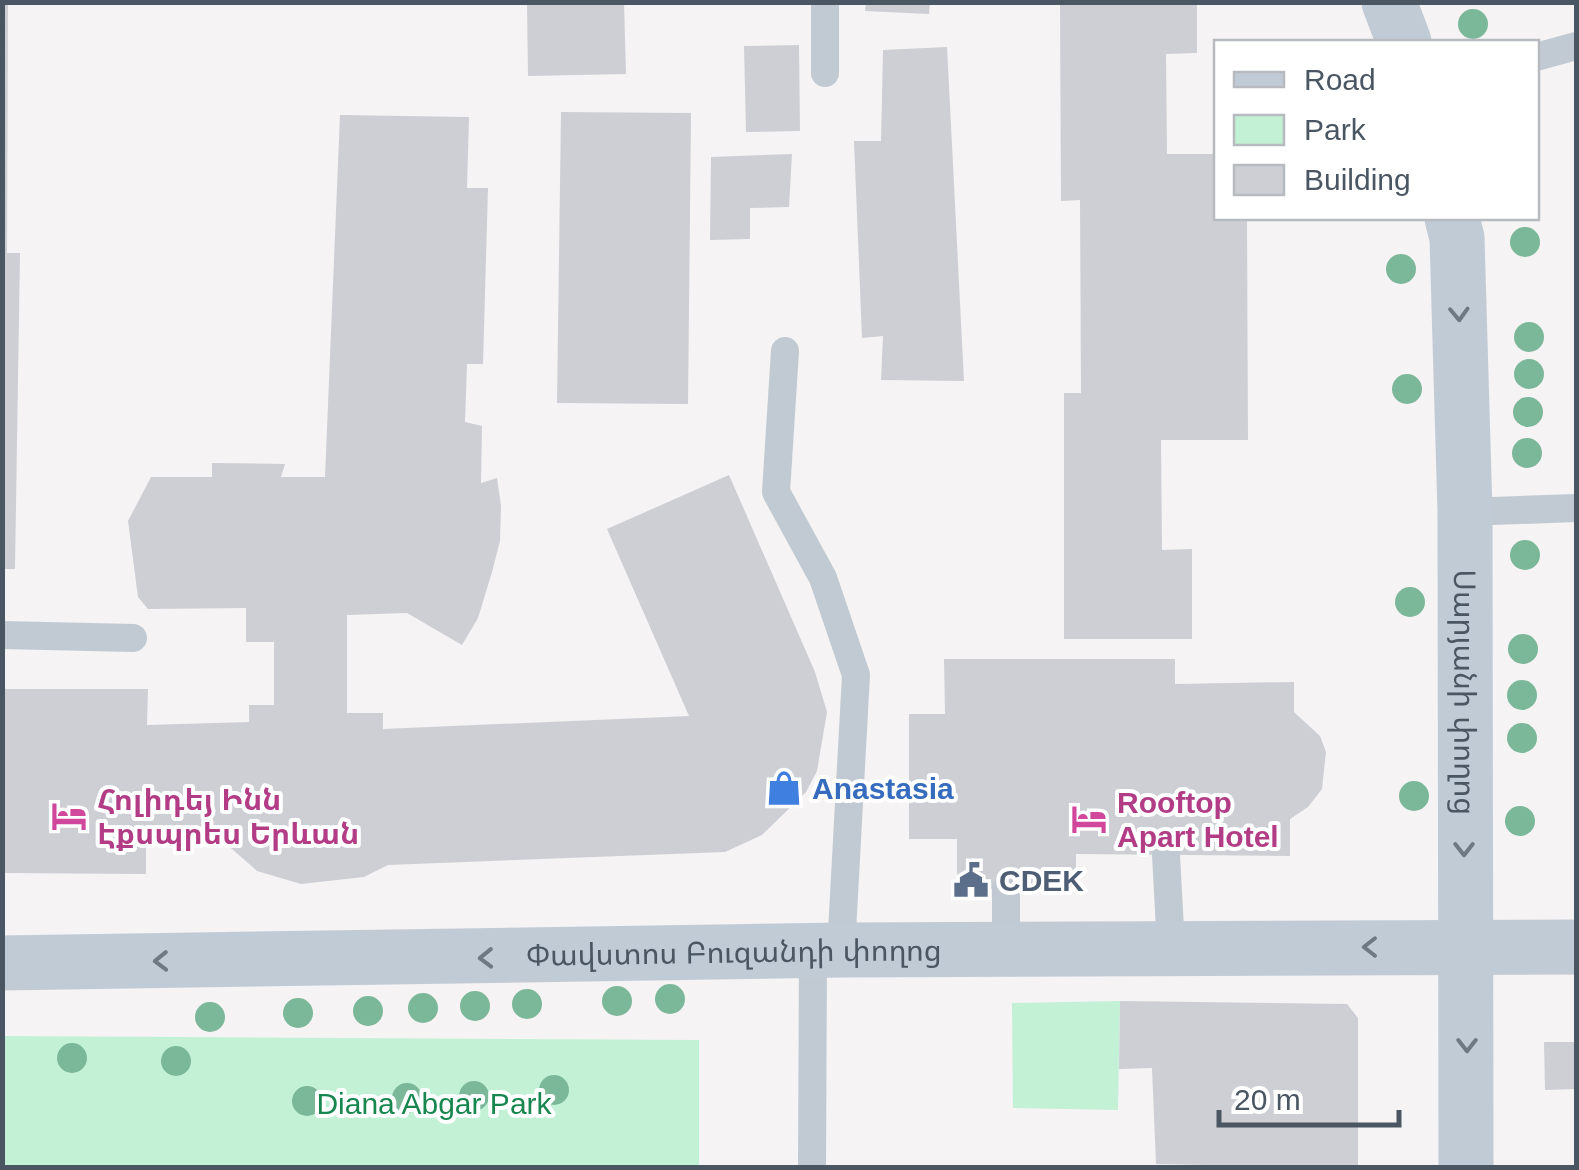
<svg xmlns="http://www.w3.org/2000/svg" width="1579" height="1170" font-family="Arial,'Noto Sans Armenian',sans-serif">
<rect width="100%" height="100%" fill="#f5f3f3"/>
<g fill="#c3f1d5">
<polygon points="1120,1001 1118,1110 1013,1108 1012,1003"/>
<polygon points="3,1036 699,1040 699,1167 3,1167"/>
</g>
<g fill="#cdcfd5">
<polygon points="2,2 8,2 7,253 20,253 15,569 2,569"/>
<polygon points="527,2 624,2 626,74 528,76"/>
<polygon points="866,2 930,2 929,14 865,11"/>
<polygon points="1060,2 1197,2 1197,53 1166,54 1167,154 1216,154 1216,218 1247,218 1248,440 1161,440 1162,550 1192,549 1192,639 1064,639 1064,393 1081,393 1080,200 1061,201"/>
<polygon points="799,45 800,131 746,132 744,46"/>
<polygon points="947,47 964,381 881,380 883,336 862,338 854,141 881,141 883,50"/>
<polygon points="561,112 691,113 688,404 557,403"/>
<polygon points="340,115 469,117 467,188 488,188 483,364 467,364 465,422 482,426 481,483 497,478 501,506 500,541 492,572 478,618 462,645 407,613 347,615 347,713 383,713 383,729 689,716 607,529 729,475 815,672 827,712 817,771 806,792 762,835 725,852 388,865 364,877 301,884 257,871 224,842 146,844 146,874 2,873 2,689 148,689 147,725 249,722 249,705 274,705 274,642 246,642 246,608 148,609 138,597 128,521 151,477 212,477 212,463 285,464 281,477 325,477"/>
<polygon points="792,154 789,207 750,208 750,239 710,240 711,157"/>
<polygon points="944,659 1175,659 1175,684 1294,682 1294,712 1320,736 1326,752 1322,789 1308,807 1290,819 1290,856 1076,854 1076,888 957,889 957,839 909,839 909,714 945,714"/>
<polygon points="1120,1001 1347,1004 1358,1018 1358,1168 1156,1164 1152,1068 1119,1069"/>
<polygon points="1544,1042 1576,1042 1576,1089 1545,1090"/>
</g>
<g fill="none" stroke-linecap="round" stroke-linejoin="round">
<g stroke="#c1cad2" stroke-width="28">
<polyline points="1536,57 1576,46"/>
<polyline points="825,73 825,2"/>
<polyline points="785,351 776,492 823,578 856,675 841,950"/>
<polyline points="1465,512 1576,508"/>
<polyline points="2,635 133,638"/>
<polyline points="1166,855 1171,948"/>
<polyline points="1006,949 1006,889"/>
<polyline points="812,1168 813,954"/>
</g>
<g stroke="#c1cbd6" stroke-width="55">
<polyline points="1389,2 1404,42"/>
<path id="s1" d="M1452 218 1457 238 1465 512 1466 1168"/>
<path id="s2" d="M2 963 841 950 1576 947"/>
</g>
</g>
<g fill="#7bb799">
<circle cx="1473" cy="24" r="15"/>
<circle cx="1525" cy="242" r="15"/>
<circle cx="1401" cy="269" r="15"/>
<circle cx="1529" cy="337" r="15"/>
<circle cx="1529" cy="374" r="15"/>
<circle cx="1407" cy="389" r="15"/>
<circle cx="1528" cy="412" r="15"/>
<circle cx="1527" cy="453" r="15"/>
<circle cx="1525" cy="555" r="15"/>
<circle cx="1410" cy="602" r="15"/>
<circle cx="1523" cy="649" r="15"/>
<circle cx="1522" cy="695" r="15"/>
<circle cx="1522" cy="738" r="15"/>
<circle cx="1414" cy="796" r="15"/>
<circle cx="1520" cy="821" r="15"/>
<circle cx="670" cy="999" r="15"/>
<circle cx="617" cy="1001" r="15"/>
<circle cx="527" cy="1004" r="15"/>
<circle cx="475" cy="1006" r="15"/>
<circle cx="423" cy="1008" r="15"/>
<circle cx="368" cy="1011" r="15"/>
<circle cx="298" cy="1013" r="15"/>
<circle cx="210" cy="1017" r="15"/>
<circle cx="72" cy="1058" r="15"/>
<circle cx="176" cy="1061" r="15"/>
<circle cx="554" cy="1090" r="15"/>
<circle cx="474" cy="1096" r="15"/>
<circle cx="407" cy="1098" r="15"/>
<circle cx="307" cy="1101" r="15"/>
</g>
<defs><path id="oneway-chevron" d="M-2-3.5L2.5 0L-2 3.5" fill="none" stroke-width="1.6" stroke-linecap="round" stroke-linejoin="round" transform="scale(2.5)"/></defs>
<g stroke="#6e7984">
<use href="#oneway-chevron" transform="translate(1459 314) rotate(88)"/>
<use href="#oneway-chevron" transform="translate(1464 849) rotate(90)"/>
<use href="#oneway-chevron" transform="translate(1370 947) rotate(180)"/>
<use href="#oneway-chevron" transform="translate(486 958) rotate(179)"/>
<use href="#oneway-chevron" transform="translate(161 961) rotate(179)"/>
<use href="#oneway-chevron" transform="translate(1467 1045) rotate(90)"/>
</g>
<defs>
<symbol id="shop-bare" viewBox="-9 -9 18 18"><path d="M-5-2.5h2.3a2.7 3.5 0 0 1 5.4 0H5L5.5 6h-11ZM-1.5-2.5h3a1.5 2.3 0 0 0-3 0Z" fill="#3f7fe0" stroke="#fff" stroke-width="2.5" paint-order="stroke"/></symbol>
<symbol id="hotel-bare" viewBox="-9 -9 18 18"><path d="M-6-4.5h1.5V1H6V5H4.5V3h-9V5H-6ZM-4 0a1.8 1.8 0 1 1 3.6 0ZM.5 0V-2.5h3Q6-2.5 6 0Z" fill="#d1479c" stroke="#fff" stroke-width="2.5" paint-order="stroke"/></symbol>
<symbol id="civic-bare" viewBox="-9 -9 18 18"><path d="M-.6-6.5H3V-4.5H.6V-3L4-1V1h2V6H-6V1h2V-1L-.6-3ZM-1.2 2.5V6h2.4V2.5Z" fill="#5c6f8a" stroke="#fff" stroke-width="2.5" paint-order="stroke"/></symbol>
</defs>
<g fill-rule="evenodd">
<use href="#shop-bare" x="759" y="763" width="50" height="50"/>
<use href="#hotel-bare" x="44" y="791" width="50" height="50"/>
<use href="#hotel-bare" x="1064" y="794" width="50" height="50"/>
<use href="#civic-bare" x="946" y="855" width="50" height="50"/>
</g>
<g text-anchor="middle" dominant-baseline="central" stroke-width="8" stroke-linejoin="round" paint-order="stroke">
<g font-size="30" fill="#4a5661" stroke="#fff">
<text stroke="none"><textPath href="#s1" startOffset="475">Սարյանի փողոց</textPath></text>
<text stroke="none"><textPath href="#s2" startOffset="732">Փավստոս Բուզանդի փողոց</textPath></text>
</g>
<g font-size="30" font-weight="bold" fill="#366cbe" stroke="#fff" text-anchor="start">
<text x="812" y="788">Anastasia</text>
</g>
<g font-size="30" font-weight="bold" fill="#b23c85" stroke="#fff" text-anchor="start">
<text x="97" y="799">Հոլիդեյ Ինն<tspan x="97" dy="34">Էքսպրես Երևան</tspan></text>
<text x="1117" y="802">Rooftop<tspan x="1117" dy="34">Apart Hotel</tspan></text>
</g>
<g font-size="30" font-weight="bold" fill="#4e5e75" stroke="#fff" text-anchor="start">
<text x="999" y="880">CDEK</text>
</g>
<g font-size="30" fill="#17864f" stroke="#fff">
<text x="434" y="1103">Diana Abgar Park</text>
</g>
</g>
<rect width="1579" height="1170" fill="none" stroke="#4a5661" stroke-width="10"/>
<rect x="1214" y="40" width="325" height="180" fill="#ffffff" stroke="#b7bbc0" stroke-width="2.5"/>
<rect x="1234" y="72" width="50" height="15" fill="#c1cbd6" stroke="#b7bbc0" stroke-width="2.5"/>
<text x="1304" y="90" font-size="30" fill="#4a5661">Road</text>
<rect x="1234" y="115" width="50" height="30" fill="#c3f1d5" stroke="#b7bbc0" stroke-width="2.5"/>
<text x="1304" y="140" font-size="30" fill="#4a5661">Park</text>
<rect x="1234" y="165" width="50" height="30" fill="#cdcfd5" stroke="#b7bbc0" stroke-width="2.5"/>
<text x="1304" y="190" font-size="30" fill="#4a5661">Building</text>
<path d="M1219 1110v15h180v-15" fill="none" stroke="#4a5661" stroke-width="5"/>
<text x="1234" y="1110" font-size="30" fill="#4a5661" stroke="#ffffff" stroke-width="8" paint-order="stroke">20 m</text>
</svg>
